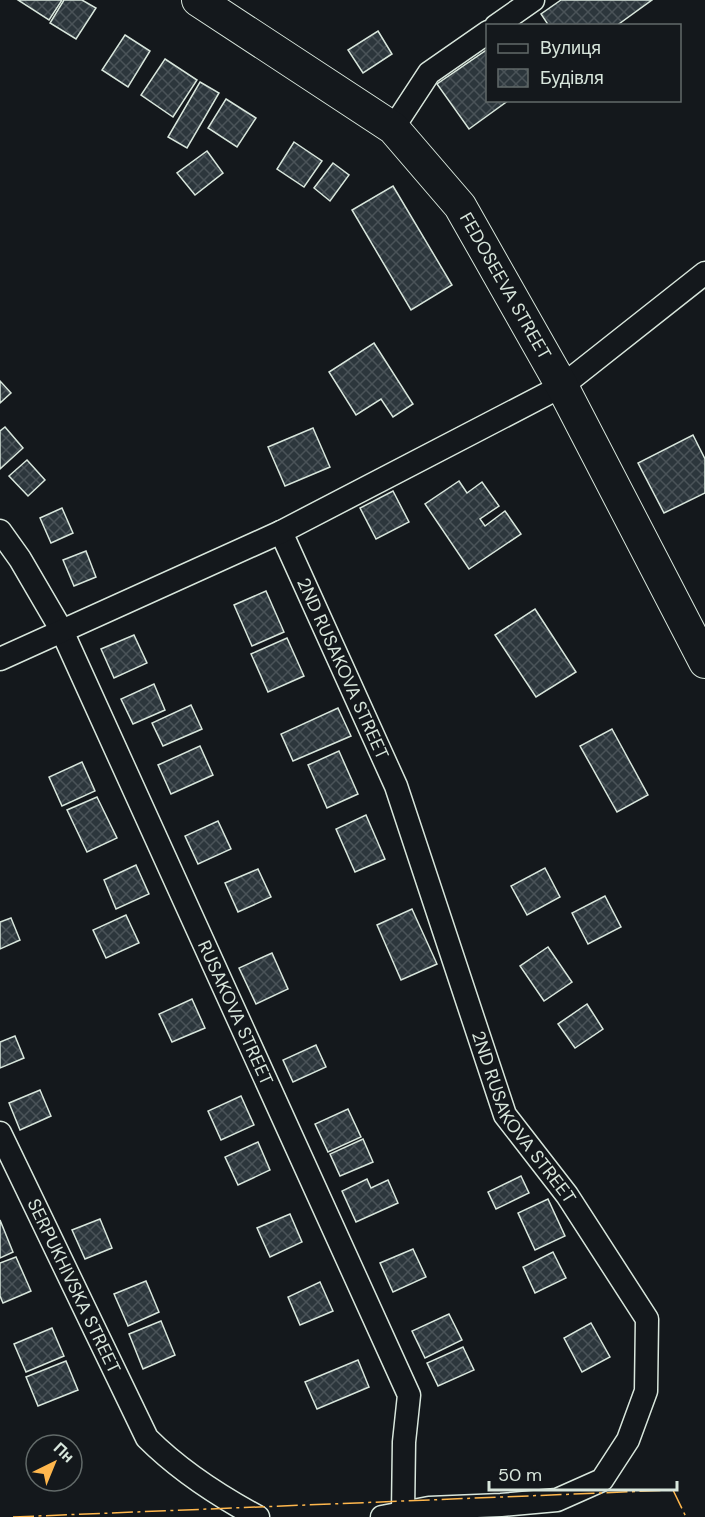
<svg xmlns="http://www.w3.org/2000/svg" width="705" height="1517" font-family="'DM Sans',sans-serif">
<defs>
<pattern id="building-cross-hatch" width="8" height="8" patternUnits="userSpaceOnUse" patternTransform="scale(1.5)"><rect width="8" height="8" fill="#2c363c"/><path d="M0 0l8 8M0 8l8-8" fill="none" stroke="#4a5358"/></pattern>
</defs>
<rect width="100%" height="100%" fill="#14181c"/>
<g fill="url(#building-cross-hatch)" stroke="#d8e6dc" stroke-width="1.5">
<polygon points="18,0 62,0 49,20"/>
<polygon points="64,0 82,0 96,8 76,39 50,23"/>
<polygon points="561,0 652,0 616,26 549,26 541,14"/>
<polygon points="378,31 392,54 363,73 348,50"/>
<polygon points="125,35 150,51 128,87 102,70"/>
<polygon points="488,49 488,100 509,100 469,129 437,84"/>
<polygon points="165,59 197,80 173,117 141,95"/>
<polygon points="200,82 219,93 187,148 168,137"/>
<polygon points="226,99 256,118 237,147 208,128"/>
<polygon points="294,142 322,161 304,187 277,169"/>
<polygon points="207,151 223,173 195,195 177,173"/>
<polygon points="333,163 349,175 330,201 314,188"/>
<polygon points="393,186 452,285 411,310 352,210"/>
<polygon points="374,343 413,404 393,417 381,399 356,415 329,372"/>
<polygon points="0,381 11,393 0,403"/>
<polygon points="5,427 23,448 0,469 0,431"/>
<polygon points="313,428 330,467 285,486 268,447"/>
<polygon points="693,435 705,459 705,493 664,513 638,463"/>
<polygon points="27,460 45,480 28,496 9,476"/>
<polygon points="459,481 467,493 482,482 499,506 480,519 485,526 505,511 521,534 469,569 425,504"/>
<polygon points="393,491 409,522 376,539 360,508"/>
<polygon points="62,508 73,533 51,543 40,518"/>
<polygon points="86,551 96,577 74,586 63,560"/>
<polygon points="266,591 284,632 252,646 234,605"/>
<polygon points="535,609 576,672 536,697 495,635"/>
<polygon points="134,635 147,663 114,678 101,649"/>
<polygon points="287,638 304,676 268,692 251,654"/>
<polygon points="154,684 165,710 133,724 121,699"/>
<polygon points="191,705 202,729 163,746 152,723"/>
<polygon points="338,708 351,736 293,761 281,734"/>
<polygon points="612,729 648,795 617,812 580,746"/>
<polygon points="200,746 213,775 171,794 158,765"/>
<polygon points="339,751 358,794 327,808 308,765"/>
<polygon points="82,762 95,791 62,806 49,777"/>
<polygon points="97,797 117,838 87,852 67,810"/>
<polygon points="366,815 385,859 355,872 336,829"/>
<polygon points="218,821 231,849 198,864 185,836"/>
<polygon points="136,865 149,894 116,909 104,880"/>
<polygon points="545,868 560,897 527,915 511,886"/>
<polygon points="258,869 271,897 238,912 225,883"/>
<polygon points="605,896 621,927 588,944 572,913"/>
<polygon points="412,909 437,964 401,980 377,925"/>
<polygon points="126,915 139,943 106,958 93,930"/>
<polygon points="11,918 20,940 0,949 0,922"/>
<polygon points="548,947 572,982 544,1001 520,966"/>
<polygon points="272,953 288,989 256,1004 239,968"/>
<polygon points="192,999 205,1028 172,1042 159,1014"/>
<polygon points="587,1004 603,1029 575,1048 558,1024"/>
<polygon points="15,1036 24,1058 0,1068 0,1042"/>
<polygon points="316,1045 326,1067 293,1082 283,1060"/>
<polygon points="40,1090 51,1116 20,1130 9,1103"/>
<polygon points="241,1096 254,1125 221,1140 208,1111"/>
<polygon points="348,1109 361,1137 328,1152 315,1124"/>
<polygon points="363,1139 373,1162 340,1176 330,1154"/>
<polygon points="258,1142 270,1170 238,1185 225,1157"/>
<polygon points="521,1176 529,1193 496,1209 488,1192"/>
<polygon points="367,1179 371,1188 388,1180 398,1203 356,1222 342,1191"/>
<polygon points="548,1199 565,1236 535,1250 518,1213"/>
<polygon points="290,1214 302,1242 270,1257 257,1228"/>
<polygon points="100,1219 112,1248 85,1259 72,1230"/>
<polygon points="0,1220 13,1252 0,1258"/>
<polygon points="413,1249 426,1277 393,1292 380,1263"/>
<polygon points="553,1252 566,1278 535,1293 523,1267"/>
<polygon points="16,1257 31,1291 3,1303 0,1296 0,1263"/>
<polygon points="146,1281 159,1312 128,1326 114,1294"/>
<polygon points="320,1282 333,1311 300,1325 288,1297"/>
<polygon points="449,1314 462,1340 425,1358 412,1331"/>
<polygon points="161,1321 175,1355 143,1369 129,1334"/>
<polygon points="591,1323 610,1357 582,1372 564,1338"/>
<polygon points="52,1328 64,1356 26,1372 14,1344"/>
<polygon points="463,1347 474,1370 438,1386 427,1363"/>
<polygon points="358,1360 369,1387 317,1409 305,1382"/>
<polygon points="66,1361 78,1390 38,1406 26,1377"/>
</g>
<g fill="none" stroke-linecap="round" stroke-linejoin="round">
<defs>
<g id="street">
<polyline points="496,26 533,0"/>
<polyline points="393,128 429,73 488,32"/>
<path id="s1" d="M0 531 20 559 62 631 409 1395 404 1442 403 1513"/>
<path id="s2" d="M281 532 396 786 505 1115 567 1195 647 1319 646 1391 628 1440 602 1480 557 1500 501 1505 429 1508 382 1517"/>
<polyline points="0,659 281,532 562,386 705,273"/>
<path id="s3" d="M0 1133 147 1438C180 1471 217 1495 258 1517"/>
</g>
<g id="secondary">
<path id="s4" d="M198 0 393 128 460 206 562 386 705 662"/>
</g>
</defs>
<use href="#street" stroke="#d8e6dc" stroke-width="25"/>
<use href="#secondary" stroke="#d8e6dc" stroke-width="34"/>
<use href="#street" stroke="#14181c" stroke-width="22"/>
<use href="#secondary" stroke="#14181c" stroke-width="32"/>
<polyline stroke="#ffb74d" stroke-width="1.5" stroke-dasharray="21 4.5 3 4.5" stroke-linecap="butt" points="13,1517 673,1490 686,1517"/>
</g>
<g text-anchor="middle" dominant-baseline="central" stroke-width="4.5" stroke-linejoin="round" paint-order="stroke">
<g font-size="18" fill="#d8e6dc" stroke="#14181c">
<text stroke="none"><textPath href="#s4" startOffset="428">FEDOSEEVA STREET</textPath></text>
<text stroke="none"><textPath href="#s2" startOffset="150">2ND RUSAKOVA STREET</textPath></text>
<text stroke="none"><textPath href="#s1" startOffset="537">RUSAKOVA STREET</textPath></text>
<text stroke="none"><textPath href="#s2" startOffset="636">2ND RUSAKOVA STREET</textPath></text>
<text stroke="none"><textPath href="#s3" startOffset="170">SERPUKHIVSKA STREET</textPath></text>
</g>
</g>
<rect x="486" y="24" width="195" height="78" fill="#14181c" stroke="#626a69" stroke-width="1.5"/>
<rect x="498" y="44" width="30" height="9" fill="#14181c" stroke="#626a69" stroke-width="1.5"/>
<text x="540" y="54" font-size="18" fill="#d8e6dc">Вулиця</text>
<rect x="498" y="69" width="30" height="18" fill="url(#building-cross-hatch)" stroke="#626a69" stroke-width="1.5"/>
<text x="540" y="84" font-size="18" fill="#d8e6dc">Будівля</text>
<g transform="translate(54 1463) rotate(43)"><circle r="28" fill="#14181c" stroke="#626a69" stroke-width="1.5"/>
<path d="M0-4.5L10 22L0 15L-10 22Z" fill="#ffb74d"/>
<text y="-9" font-size="16" font-weight="bold" text-anchor="middle" fill="#d8e6dc">Пн</text>
</g>
<path d="M489 1481v9h188v-9" fill="none" stroke="#d8e6dc" stroke-width="3"/>
<text x="498" y="1481" font-size="18" fill="#d8e6dc" stroke="#14181c" stroke-width="4.5" paint-order="stroke">50 m</text>
</svg>
